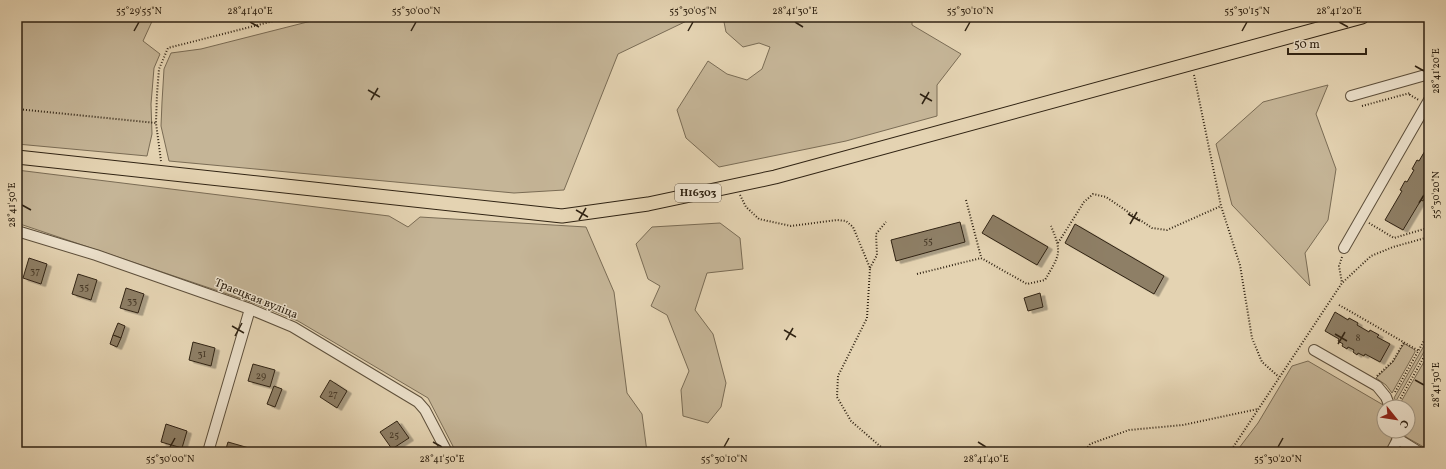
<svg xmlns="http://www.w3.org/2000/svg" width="1446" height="469" font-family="Vollkorn,serif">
<defs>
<filter id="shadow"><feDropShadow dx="4.5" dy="2.5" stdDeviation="0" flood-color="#0004"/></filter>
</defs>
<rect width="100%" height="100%" fill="#e4d3b2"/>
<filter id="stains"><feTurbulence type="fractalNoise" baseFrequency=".005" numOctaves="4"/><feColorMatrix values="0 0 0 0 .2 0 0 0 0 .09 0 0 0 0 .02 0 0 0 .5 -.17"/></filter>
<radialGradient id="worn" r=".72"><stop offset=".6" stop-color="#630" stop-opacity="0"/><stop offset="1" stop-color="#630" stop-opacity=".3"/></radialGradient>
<g fill="#c5b597" stroke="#7a6c55">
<polygon points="17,17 154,17 143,41 160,54 154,68 151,104 152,134 147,156 17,144"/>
<polygon points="327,17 695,17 618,54 564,190 514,193 169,161 161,126 162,102 164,69 171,53 201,49"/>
<polygon points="723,17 912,17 912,25 961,54 937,85 937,116 846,141 719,167 686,138 677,110 708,61 727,74 747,80 762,69 770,47 759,43 743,47 726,32"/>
<polygon points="1328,85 1316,114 1336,169 1328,220 1305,253 1310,286 1232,205 1216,144 1263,102"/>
<polygon points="17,170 389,216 408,227 420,217 586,227 614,292 627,393 642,414 647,452 456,452 428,398 298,321 251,302 17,223"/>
<polygon points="720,223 740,238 743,269 707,273 695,310 713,334 726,383 721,407 708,423 683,416 681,390 689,371 667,315 651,306 660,286 648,279 636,244 652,227"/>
<polygon points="1429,337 1429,343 1396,401 1394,398"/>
<polygon points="1405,344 1415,350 1415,352 1392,393 1386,385 1376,378 1393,362 1403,345"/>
<polygon points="1429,353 1429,450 1406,437 1403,431 1408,431 1408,407 1398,407"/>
<path d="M1308 361 1385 406 1384 431H1391C1393 440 1390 444 1385 452H1257L1256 449 1236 452 1258 423 1292 366Z"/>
</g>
<g fill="#8e7f66" stroke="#302313" filter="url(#shadow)">
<polygon points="1429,144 1429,195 1428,197 1426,196 1423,201 1421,200 1403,230 1385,220 1402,191 1400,190 1405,181 1407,182 1414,170 1412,169 1417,160 1419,161"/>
<polygon points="993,215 1048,247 1037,265 982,233"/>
<polygon points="960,222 965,242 896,261 891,240"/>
<polygon points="1075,224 1164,276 1154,294 1065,243"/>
<polygon points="29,258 47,264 41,284 23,278"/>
<polygon points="78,274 97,280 91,300 72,294"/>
<polygon points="126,288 144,294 138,313 120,308"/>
<polygon points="1040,293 1043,307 1028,311 1024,298"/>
<polygon points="1335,312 1348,320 1349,318 1358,323 1357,325 1369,332 1370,330 1379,335 1377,337 1390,344 1380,362 1365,354 1364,356 1358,353 1357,355 1353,352 1354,350 1348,347 1347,349 1342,346 1343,344 1338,341 1339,339 1325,331"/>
<polygon points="118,323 125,326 121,338 113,335"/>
<polygon points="113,335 121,338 117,347 110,344"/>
<polygon points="193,342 215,348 211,366 189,360"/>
<polygon points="253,364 275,370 270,387 248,381"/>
<polygon points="330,380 347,391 337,408 320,397"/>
<polygon points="274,386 282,389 275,407 267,404"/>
<polygon points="397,421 409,438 392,449 380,432"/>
<polygon points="166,424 187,431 182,448 161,442"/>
<polygon points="228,442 249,448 248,452 225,452"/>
</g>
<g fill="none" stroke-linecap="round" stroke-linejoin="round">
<defs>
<g id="minor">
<polyline points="1351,96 1429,74"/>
<polyline points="17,231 96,255 250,309 293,327 418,402 425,410 447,452"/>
<polyline points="1344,248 1429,100"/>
<polyline points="1314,350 1377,386 1386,397 1390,407"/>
<polyline points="1395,431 1398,439 1419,452"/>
<polyline points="208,452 250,309"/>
<polyline points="1391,452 1398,439"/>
</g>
<polyline id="major" points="17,157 562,216 648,204 775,177 1362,17"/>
</defs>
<use href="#minor" stroke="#5d4f3b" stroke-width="12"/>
<use href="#major" stroke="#302313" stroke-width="15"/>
<g stroke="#302313" stroke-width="2" stroke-dasharray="1 2" stroke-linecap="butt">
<polyline points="1194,75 1221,206 1240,265 1252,338 1262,362 1279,377"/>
<polyline points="1362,106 1410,93 1410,95 1419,100"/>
<polyline points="17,109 156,123"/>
<polyline points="161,161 156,123 157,94 159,69 168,48 289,17"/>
<polyline points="740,195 746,207 759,219 791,226 837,220 846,221 853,227 870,268 867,318 838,376 837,397 851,421 881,447 883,452"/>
<polyline points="966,200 981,257"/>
<polyline points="1369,223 1394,238 1424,229 1429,221"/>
<polyline points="1058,243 1084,202 1093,194 1106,197 1152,228 1167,230 1221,206"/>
<polyline points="1342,257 1339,266 1342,283"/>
<polyline points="870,268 877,255 876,234 886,222"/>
<path d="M917 274 981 258 1027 284 1045 280C1059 255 1063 254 1051 226"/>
<polyline points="1339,305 1419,351"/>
<polyline points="1377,376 1393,361 1404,342"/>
<polyline points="1395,392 1429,332"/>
<polyline points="1399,401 1429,348"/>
<polyline points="1084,452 1090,444 1129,430 1183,425 1258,409"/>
<polyline points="1230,452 1342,283 1371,256 1393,247 1429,237"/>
</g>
<use href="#minor" stroke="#ede2cd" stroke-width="10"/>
<use href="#major" stroke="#e4d3b2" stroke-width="13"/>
</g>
<path fill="none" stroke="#302313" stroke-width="1.5" d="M250 22 259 27M795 22 803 27M1339 22 1348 27M134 31 139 22M411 31 416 22M688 31 693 22M965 31 970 22M1242 31 1247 22M1415 66 1424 71M368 90 380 97M920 94 932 101M371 100 378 88M922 104 929 92M1419 203 1424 195M22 205 31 210M576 210 588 217M1128 214 1140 221M579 220 586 208M1130 224 1137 212M232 326 244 333M784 330 796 337M1335 334 1347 341M235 336 242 323M786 340 793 328M1338 344 1345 332M1415 380 1424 385M433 442 442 447M978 442 986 447M170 447 175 438M724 447 729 438M1278 447 1283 438"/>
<g text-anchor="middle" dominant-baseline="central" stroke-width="3" stroke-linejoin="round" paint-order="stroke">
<g font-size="10" fill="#483a28">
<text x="928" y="241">55</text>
<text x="35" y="271">37</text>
<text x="84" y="287">35</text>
<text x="132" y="301">33</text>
<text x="1358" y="338">8</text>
<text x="202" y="354">31</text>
<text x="261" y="376">29</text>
<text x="333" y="394">27</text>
<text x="394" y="435">25</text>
</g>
<rect fill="#ede2cd" stroke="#695c4b" stroke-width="1" x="675" y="184" width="46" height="18" rx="3"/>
<g font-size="11" font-weight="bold" fill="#302313">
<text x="698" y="193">Н16303</text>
</g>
<g font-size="12" fill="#302313" stroke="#ede2cd">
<text transform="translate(256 299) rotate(22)">Траецкая вуліца</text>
</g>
</g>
<rect width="1446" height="469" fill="none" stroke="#e4d3b2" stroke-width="44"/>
<g transform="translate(1396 419) rotate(120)"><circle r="19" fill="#ede2cd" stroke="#a19683"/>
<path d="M0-3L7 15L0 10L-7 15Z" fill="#8f2418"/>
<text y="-6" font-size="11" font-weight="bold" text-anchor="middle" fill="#302313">С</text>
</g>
<path d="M1288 48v6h78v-6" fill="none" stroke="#302313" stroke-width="2"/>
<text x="1294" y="48" font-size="12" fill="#302313" stroke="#ede2cd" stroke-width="3" paint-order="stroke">50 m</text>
<rect x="22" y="22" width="1402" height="425" fill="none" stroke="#302313" stroke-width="1.5"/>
<g font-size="10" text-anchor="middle" fill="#302313">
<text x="139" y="14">55°29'55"N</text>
<text x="250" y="14">28°41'40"E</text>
<text x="416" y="14">55°30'00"N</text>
<text x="693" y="14">55°30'05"N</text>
<text x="795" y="14">28°41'30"E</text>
<text x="970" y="14">55°30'10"N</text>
<text x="1247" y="14">55°30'15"N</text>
<text x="1339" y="14">28°41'20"E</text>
<text transform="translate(1435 71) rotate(-90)" y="4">28°41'20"E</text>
<text transform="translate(1435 195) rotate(-90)" y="4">55°30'20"N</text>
<text transform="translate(11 205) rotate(-90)" y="4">28°41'50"E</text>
<text transform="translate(1435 385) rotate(-90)" y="4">28°41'30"E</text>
<text x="170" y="462">55°30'00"N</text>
<text x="442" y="462">28°41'50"E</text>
<text x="724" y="462">55°30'10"N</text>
<text x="986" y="462">28°41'40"E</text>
<text x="1278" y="462">55°30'20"N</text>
</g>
<rect width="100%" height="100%" filter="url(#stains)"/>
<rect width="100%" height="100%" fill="url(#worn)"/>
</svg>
